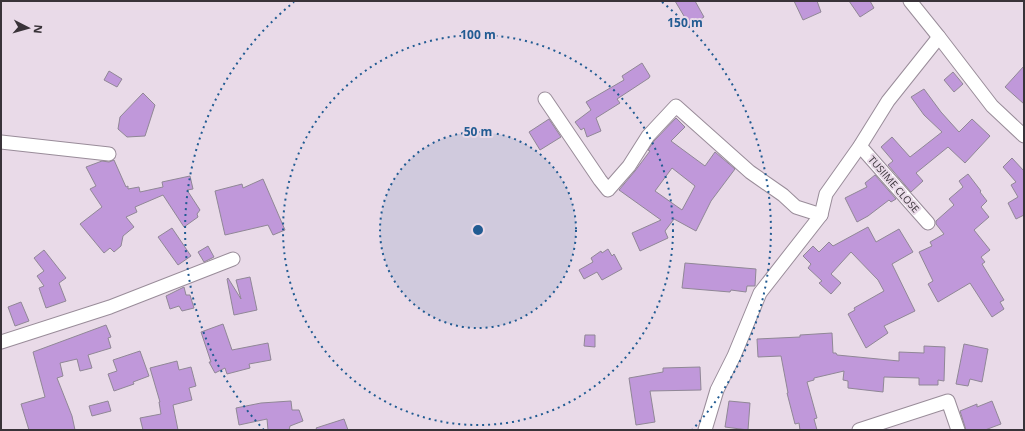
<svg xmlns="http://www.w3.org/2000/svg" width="1025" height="431" font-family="'Open Sans',sans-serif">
<rect width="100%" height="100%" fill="#e9dae8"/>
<g fill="#c098da" stroke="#908796" fill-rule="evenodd">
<polygon points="675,1 695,1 704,17 690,26"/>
<polygon points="794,1 817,1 821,12 803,20"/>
<polygon points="849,1 870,1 874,8 860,17"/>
<polygon points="642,63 650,76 649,78 617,99 620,103 596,118 601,131 587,137 584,128 581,130 575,122 591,110 586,102 624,80 622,76"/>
<polygon points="1024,66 1024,104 1005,87"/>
<polygon points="109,71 122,79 117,87 104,80"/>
<polygon points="953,72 963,84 954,92 944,80"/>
<polygon points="924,89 941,112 959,132 972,119 990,136 965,163 948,147 916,173 923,181 911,192 888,165 893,161 881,147 892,137 910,157 942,132 924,115 911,97"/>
<polygon points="143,93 155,105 145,136 127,137 118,129 120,117"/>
<path d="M676 118 685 127 671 141 705 166 715 152 735 169 711 201 696 231 674 219 665 231 668 238 640 251 632 233 661 220 619 190 635 171 650 151 648 150 654 141ZM672 168 695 186 682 210 655 191Z"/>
<polygon points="549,119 561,137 540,150 529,132"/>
<polygon points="1012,158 1024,171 1024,215 1016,219 1008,203 1018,197 1011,185 1016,182 1003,167"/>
<polygon points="114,160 126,187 128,186 128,189 139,187 140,192 163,187 162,182 190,176 193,189 187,190 200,210 197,214 198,217 184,227 163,195 135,207 137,212 126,217 134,227 123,236 121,246 114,252 110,248 104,253 80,224 102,207 90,189 96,186 86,167 102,161 109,162"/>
<polygon points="968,174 981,191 980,192 987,201 981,207 989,217 974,230 990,250 981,257 985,262 982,264 1004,300 1000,302 1004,309 992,317 970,283 938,302 928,284 933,281 919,252 932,246 930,242 944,234 936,224 936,221 954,205 949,199 963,187 959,181"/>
<polygon points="875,175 896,199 891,202 889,200 868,216 857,222 845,198 867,187 865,183"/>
<polygon points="263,179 285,230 273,235 268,225 225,235 215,191 242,184 243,188"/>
<polygon points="868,227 876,242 899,229 913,252 892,264 915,311 884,326 888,333 866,348 848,314 855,310 854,308 884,291 878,280 851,252 831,274 841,283 831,294 819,283 822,281 808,268 811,264 803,256 813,246 819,252 829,242 833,246"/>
<polygon points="172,228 191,256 178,265 158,237"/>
<polygon points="208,246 214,257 204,262 198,252"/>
<polygon points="608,249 612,256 614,254 622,269 602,280 597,272 584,279 579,270 593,262 591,258 601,251 602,253"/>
<polygon points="44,250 66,278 59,283 66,301 46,308 39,288 44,286 37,276 44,271 34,258"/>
<polygon points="685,263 756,269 755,286 747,286 746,292 731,290 730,292 682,288"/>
<polygon points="250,277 257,310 234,315 227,279 228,278 241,299 236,280"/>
<polygon points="184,287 186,295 190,295 194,308 182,311 179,306 170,309 166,296"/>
<polygon points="21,302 29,321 15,326 8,307"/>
<polygon points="223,324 232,350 268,343 271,360 249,364 250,368 227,374 225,368 215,373 209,362 211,362 201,332"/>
<polygon points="106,325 111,337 108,338 111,348 88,355 92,368 80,371 77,359 60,363 63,376 57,378 72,416 75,430 29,430 21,404 45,397 33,352"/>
<polygon points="832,333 833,353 836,353 837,355 899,361 899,352 924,353 924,346 945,347 944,381 938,380 938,385 919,385 919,378 884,377 883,392 848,388 848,381 843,380 844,371 814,378 814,380 807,382 817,418 814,419 817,430 800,430 799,423 795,424 787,393 788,393 781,356 758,357 757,339 800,337 800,335"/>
<polygon points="585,335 595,335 595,347 584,346"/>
<polygon points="964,344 988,349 982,382 970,379 968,386 956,384"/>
<polygon points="140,351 149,376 133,382 134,384 114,391 108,374 117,371 113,360"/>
<polygon points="177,361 179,370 191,367 196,386 189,388 192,400 173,405 178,430 143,430 140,418 161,414 159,402 160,402 150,368"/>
<polygon points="700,367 701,390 650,391 655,422 636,425 629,378 663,372 663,368"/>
<polygon points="108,401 111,411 92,416 89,406"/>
<polygon points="291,401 292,410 299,410 303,421 290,426 289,430 268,430 267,419 239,425 236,408 261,403"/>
<polygon points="729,401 750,403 748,430 725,427"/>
<polygon points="992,401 1001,424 985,430 966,430 960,411 977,404 977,407"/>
<polygon points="344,419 348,430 317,430 316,428"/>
</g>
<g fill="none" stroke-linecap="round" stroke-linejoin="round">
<defs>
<g id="street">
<polyline points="910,1 939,37 992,106 1024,136"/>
<polyline points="545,99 600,180 608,190 629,166 648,136 676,106 750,172 783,195 796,207 821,215"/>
<polyline points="1,142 109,154"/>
<polyline points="860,146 928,223"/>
<polyline points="1,342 110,307 233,259"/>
<polyline points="705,430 717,390 734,356 760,293 821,215 826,194 860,146 888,101 939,37"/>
<polyline points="859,430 948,401 958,430"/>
</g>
</defs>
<use href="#street" stroke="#998c99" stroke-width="15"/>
<use href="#street" stroke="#fff" stroke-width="13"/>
</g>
<circle cx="478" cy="230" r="98" fill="#215b92" fill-opacity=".12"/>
<g fill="none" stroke="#215b92" stroke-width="2" stroke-dasharray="2 4">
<circle cx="478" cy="230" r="98"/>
<circle cx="478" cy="230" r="195"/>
<path d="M264 430A293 293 0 0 1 294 2M662 2A293 293 0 0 1 692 430"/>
</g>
<g text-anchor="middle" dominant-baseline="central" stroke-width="4" stroke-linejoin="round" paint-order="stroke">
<g font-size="10" fill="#393339" stroke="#e9dae8">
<text transform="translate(894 184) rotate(49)">TUSIIME CLOSE</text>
</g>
</g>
<circle cx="478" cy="230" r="6" fill="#215b92" stroke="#e9dae8" stroke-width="2"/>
<g font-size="12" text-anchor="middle" font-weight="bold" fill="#215b92" stroke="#e9dae8" stroke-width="4" stroke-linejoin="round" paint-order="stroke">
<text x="685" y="27">150 m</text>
<text x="478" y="39">100 m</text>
<text x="478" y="136">50 m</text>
</g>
<rect width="1025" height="431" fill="none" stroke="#393339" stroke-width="4"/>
<g transform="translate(28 28) rotate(96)" stroke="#e9dae8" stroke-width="3" paint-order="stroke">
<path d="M0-3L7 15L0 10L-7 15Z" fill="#393339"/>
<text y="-6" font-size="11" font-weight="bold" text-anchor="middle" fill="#393339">N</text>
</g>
</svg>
